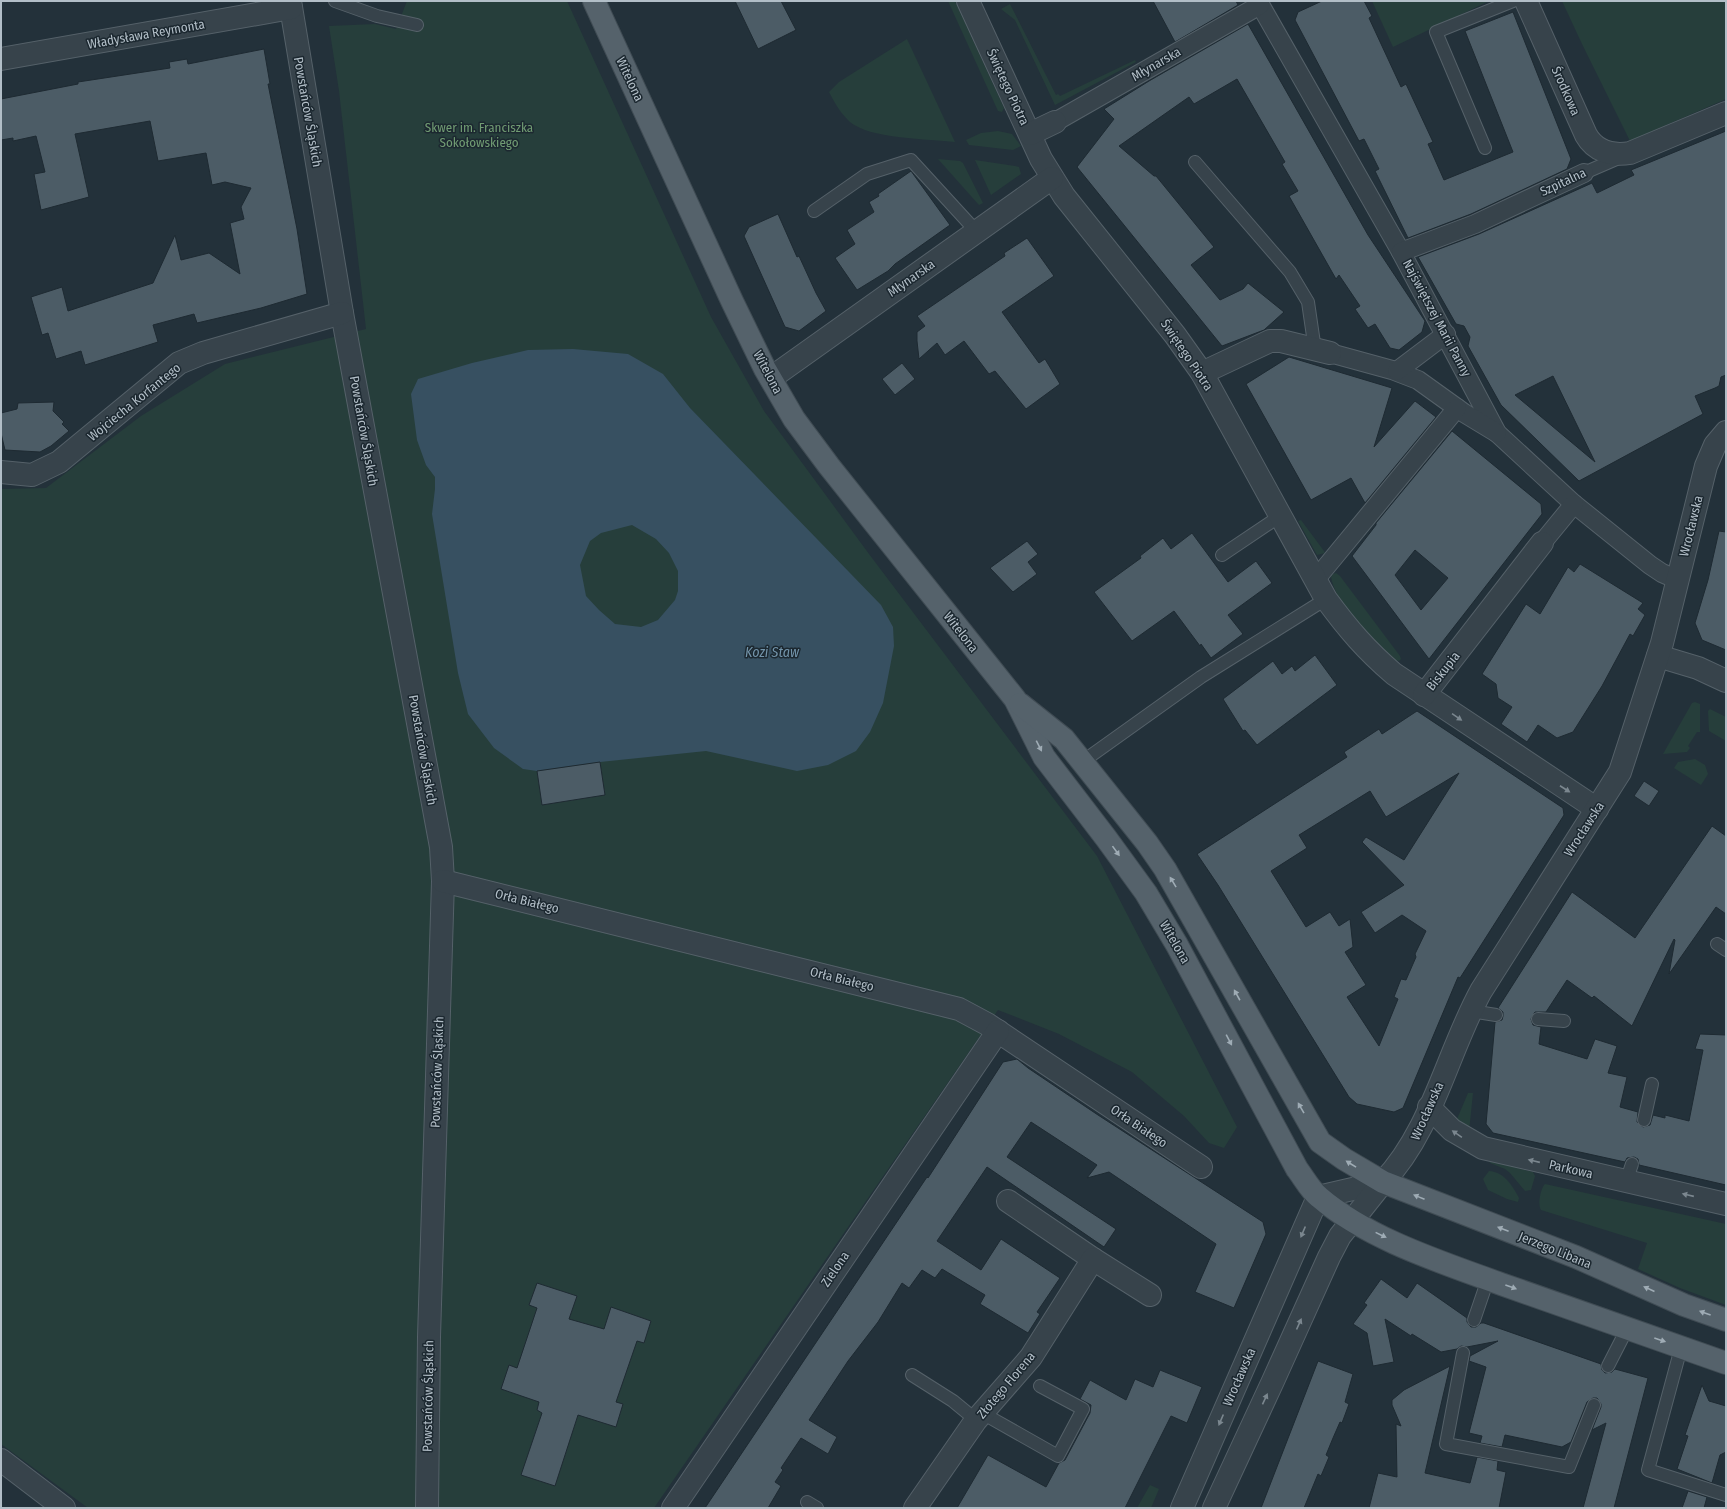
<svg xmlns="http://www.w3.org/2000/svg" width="1727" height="1509" font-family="'Fira Sans Condensed',sans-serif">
<rect width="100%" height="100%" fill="#23313a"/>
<g fill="#263e3b">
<polygon points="407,1 567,1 711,317 764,411 869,554 1097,856 1237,1127 1224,1148 1209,1143 1184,1116 1132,1072 1059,1034 998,1010 654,1508 88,1508 1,1444 1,489 46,488 141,416 225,364 366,329 339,91 329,26 375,24 396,29"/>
<polygon points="948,1 955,1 1004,108 1002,112 998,111"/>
<polygon points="1372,1 1489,1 1393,47"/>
<polygon points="1562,1 1726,1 1726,99 1630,141 1582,44"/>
<polygon points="1010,4 1056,95 1058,94 1060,96 1135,60 1136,62 1055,105 1015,20 1001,9"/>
<path d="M907 39 955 142C929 139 870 139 850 122 841 114 834 102 829 92L839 82Z"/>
<polygon points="998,131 1012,134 1021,146 1013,150 969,145 966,140 981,133"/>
<polygon points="938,159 960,161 963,163 983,203 979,205"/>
<polygon points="975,160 1015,166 1019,167 1021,174 991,195"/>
<polygon points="1301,520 1324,551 1325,553 1317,555 1298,521"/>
<path d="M1336 573 1340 576 1400 656 1401 659 1399 661C1389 661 1354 620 1347 610 1340 601 1333 588 1331 577L1333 574Z"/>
<polygon points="1695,702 1700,704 1700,732 1697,732 1688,746 1690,748 1687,752 1663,754 1692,703"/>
<polygon points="1710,709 1726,717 1726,741 1709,731 1708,711"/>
<polygon points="1695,759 1705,765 1708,774 1701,785 1674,768 1678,762"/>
<polygon points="1468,1093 1473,1093 1469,1132 1457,1119"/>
<polygon points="1489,1161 1533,1172 1535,1176 1531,1190 1525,1191 1510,1173 1505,1169 1490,1163"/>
<path d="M1489 1171C1504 1172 1512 1185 1519 1198L1518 1202 1507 1199 1488 1190 1483 1179Z"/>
<path d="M1545 1184 1726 1224V1305L1680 1288 1638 1269 1647 1243 1541 1210C1537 1204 1541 1188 1545 1184Z"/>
<polygon points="1150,1485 1159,1489 1151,1508 1137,1508"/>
</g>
<path fill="#375061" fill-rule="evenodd" d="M573 349 628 354 663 374 690 408 881 605 893 627 894 646 883 703 870 732 856 751 828 765 797 771 706 751 600 762 537 771 523 769 494 748 468 714 458 673 432 514 435 489V477L426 465 417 440 411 394 418 379 472 363 528 350ZM632 525 656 539 669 553 678 571V591L675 600 658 620 641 627 615 624 599 610 586 596 580 565 590 541 601 533Z"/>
<g fill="#4c5c66" stroke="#1e2a32" fill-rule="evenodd">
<polygon points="735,1 781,1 796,30 758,49"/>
<polygon points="1153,1 1236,1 1238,5 1175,42"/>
<polygon points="1322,1 1364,1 1372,16 1369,18 1401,87 1406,84 1433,142 1428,144 1444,180 1513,152 1465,31 1513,12 1571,159 1567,169 1471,214 1408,238 1375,171 1379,169 1364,139 1359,141 1295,20 1298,12"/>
<polygon points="1248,24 1368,235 1425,321 1422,332 1399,350 1390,348 1375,324 1368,328 1355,309 1360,306 1339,275 1336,279 1289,196 1298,191 1282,164 1285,162 1237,79 1194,104 1189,97 1119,146 1154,176 1156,176 1214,247 1191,265 1220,300 1243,289 1248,283 1284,312 1264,330 1222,346 1077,167 1114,119 1104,109 1149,81"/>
<polygon points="264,49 270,84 268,84 297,229 307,294 261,308 197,323 194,314 153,325 158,342 85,365 81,351 56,359 48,333 42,335 31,297 62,287 68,311 153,283 175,235 181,260 209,253 240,274 230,223 244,219 241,207 251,188 225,182 212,185 206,153 158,161 150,121 75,134 89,197 41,210 34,174 45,172 36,136 13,141 13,138 1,140 1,99 78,84 78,82 170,68 169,62 187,59 188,64"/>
<path d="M1726 131V375L1721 377 1719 386 1715 388 1695 396 1703 414 1579 481 1501 405 1468 346 1470 337 1464 326 1456 324 1418 257 1479 234 1592 183 1597 193 1634 175 1631 170ZM1553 376 1595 462 1515 395Z"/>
<polygon points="911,171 950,225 895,264 888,271 857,290 835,258 855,244 847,230 874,212 869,202 879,196 878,194"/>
<polygon points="778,214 797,257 799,256 816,293 826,311 799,331 785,327 744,236 749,227"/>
<polygon points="1027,238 1054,276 1002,312 1039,363 1045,359 1060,384 1026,409 995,371 989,374 964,341 945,355 937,343 919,359 917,341 917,332 925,326 917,316 1005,256 1004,253"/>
<polygon points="1289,357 1392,388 1374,447 1415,401 1436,417 1365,503 1351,478 1311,500 1246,384"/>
<polygon points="902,363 915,379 895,395 882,379"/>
<polygon points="54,402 53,411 64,422 62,424 69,431 51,446 40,452 5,450 1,433 1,413 17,409 18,403"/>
<path d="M1452 431 1541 504 1542 514 1429 659 1352 556 1376 525V523ZM1415 550 1448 578 1421 610 1395 575Z"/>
<polygon points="1719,531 1726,532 1726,650 1702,640 1695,623 1708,580"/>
<polygon points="1192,533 1228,582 1256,561 1272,583 1228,615 1243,634 1211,658 1201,644 1200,646 1174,611 1132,641 1094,592 1141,558 1140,556 1163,538 1171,549"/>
<polygon points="1027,541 1038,554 1028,562 1037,574 1013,592 990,568"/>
<polygon points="1580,564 1643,603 1638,609 1645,615 1633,636 1630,634 1602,686 1573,732 1557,738 1538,725 1527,742 1501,724 1512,707 1498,698 1496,684 1482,674 1526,604 1540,614 1568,567 1574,572"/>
<polygon points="1315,655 1337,685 1257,745 1245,730 1243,731 1223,699 1273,661 1282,674 1292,666 1295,671"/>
<path d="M1417 711 1563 808 1564 815 1460 978 1458 977 1403 1108 1394 1112 1357 1104 1349 1097 1218 885 1197 854 1347 757 1344 752 1379 729 1382 734ZM1459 773 1404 860 1366 837 1362 842 1404 885 1361 912 1375 933 1402 915 1426 931 1415 954 1416 957 1406 980 1401 979 1394 997 1398 999 1379 1046 1347 997 1366 985 1345 952 1353 947 1350 919 1339 926 1330 912 1306 927 1271 871 1307 848 1299 835 1370 791 1386 817Z"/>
<polygon points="600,762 605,795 542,805 537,771"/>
<polygon points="1644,781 1659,791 1649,806 1634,796"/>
<polygon points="1712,826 1726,836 1726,914 1716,907 1669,974 1675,940 1674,939 1632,1026 1594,996 1592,998 1567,980 1546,1012 1535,1012 1531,1019 1533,1025 1541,1027 1539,1044 1587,1059 1595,1039 1617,1046 1608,1073 1627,1077 1620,1107 1638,1112 1637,1122 1643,1127 1650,1125 1653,1115 1665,1118 1665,1115 1689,1121 1703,1050 1695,1049 1700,1034 1726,1035 1726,1185 1639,1165 1638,1159 1634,1157 1627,1158 1625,1162 1493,1133 1486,1124 1495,1022 1502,1020 1503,1016 1503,1012 1498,1008 1572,892 1635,938"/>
<polygon points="1017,1059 1028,1068 1098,1115 1263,1222 1266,1234 1234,1308 1195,1292 1216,1244 1109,1172 1087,1178 1097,1165 1031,1122 1007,1157 1116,1229 1104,1247 987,1167 937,1241 981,1270 1001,1239 1060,1278 1037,1312 1040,1314 1028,1333 980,1304 985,1295 942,1269 935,1278 922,1270 909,1288 902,1283 878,1322 848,1361 809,1420 837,1437 828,1454 801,1438 781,1468 783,1470 775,1482 781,1486 768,1508 705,1508 927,1177 928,1178 1003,1062"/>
<polygon points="1381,1279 1407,1298 1417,1283 1467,1318 1467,1322 1471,1327 1476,1327 1481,1323 1484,1323 1601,1364 1602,1370 1605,1373 1612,1372 1615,1369 1648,1378 1614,1508 1583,1508 1606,1423 1592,1430 1601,1407 1601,1404 1597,1398 1593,1398 1587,1402 1571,1442 1562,1447 1505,1435 1502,1447 1480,1443 1482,1436 1469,1433 1486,1367 1469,1361 1470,1356 1498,1341 1467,1347 1461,1346 1457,1349 1441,1352 1412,1334 1411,1336 1385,1319 1394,1362 1373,1366 1367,1333 1353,1324 1367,1305 1364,1303"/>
<polygon points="537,1283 577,1296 569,1319 604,1329 611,1307 651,1321 644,1343 637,1341 616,1402 623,1404 616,1427 578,1415 555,1486 521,1475 542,1413 537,1410 539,1402 501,1389 509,1365 517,1368 537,1308 529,1305"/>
<polygon points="1318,1361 1353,1374 1345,1402 1349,1404 1342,1423 1340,1422 1333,1438 1326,1455 1329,1457 1321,1476 1318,1474 1304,1508 1261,1508"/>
<polygon points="1450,1366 1425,1473 1470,1483 1477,1457 1498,1461 1497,1470 1506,1472 1499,1508 1369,1508 1378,1473 1397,1477 1396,1424 1401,1426 1392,1405 1392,1400 1404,1390"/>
<polygon points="1160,1370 1202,1387 1187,1423 1171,1416 1125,1508 957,1508 988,1455 1046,1487 1059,1463 1065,1460 1090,1413 1091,1405 1080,1399 1090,1380 1126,1400 1135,1379 1153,1387"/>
<polygon points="1702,1385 1709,1401 1726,1406 1726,1452 1720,1455 1712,1483 1677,1469 1688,1436 1685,1435"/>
<polygon points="1688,1491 1707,1497 1704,1508 1682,1508"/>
</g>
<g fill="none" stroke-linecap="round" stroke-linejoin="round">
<defs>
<g id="service">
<polyline points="335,1 377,16 417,25"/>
<polyline points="1485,148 1436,32 1513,1"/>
<polyline points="1195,162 1290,272 1308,302 1315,350"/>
<polyline points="1584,173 1621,157"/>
<polyline points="814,211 867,174 911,160 976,231"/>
<polyline points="1222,555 1280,516"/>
<polyline points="1082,762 1201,677 1326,599"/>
<polyline points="1717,944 1726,950"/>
<polyline points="1471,1011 1496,1015"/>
<polyline points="1538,1019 1564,1021"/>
<polyline points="1644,1120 1652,1084"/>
<polyline points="1626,1182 1632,1164"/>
<polyline points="1474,1320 1488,1279"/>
<polyline points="1681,1348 1648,1470 1726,1495"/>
<polyline points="1463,1353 1446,1444 1569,1467 1594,1405"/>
<polyline points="1608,1366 1627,1329"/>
<polyline points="912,1375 953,1401 976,1420"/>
<polyline points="982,1413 1058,1456 1083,1409 1040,1386"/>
<polyline points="807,1502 817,1508"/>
</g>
<g id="pedestrian">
<polyline points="1258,1 1401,252 1497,433 1574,504 1650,565 1662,573 1678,580"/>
<polyline points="1055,122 1260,5"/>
<polyline points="1401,252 1475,224 1584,173"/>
<polyline points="1330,353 1392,370 1418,380 1464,413 1497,433"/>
<polyline points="1397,371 1446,334"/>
<polyline points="1542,543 1574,504"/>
<polyline points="1316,579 1457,408"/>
</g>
<g id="minor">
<polyline points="290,1 342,313 441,847 443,881 429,1337 427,1508"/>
<path d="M968 1 1041 159 1064 196 1175 335 1202 373 1326 599C1348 629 1366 650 1394 674L1597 809"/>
<path d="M1526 1 1586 135C1595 151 1612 156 1630 153L1726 113"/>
<polyline points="1,59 291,8"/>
<polyline points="1030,134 1055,122"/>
<polyline points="1202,373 1270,341 1281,341 1330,353"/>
<polyline points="771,378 1052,178"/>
<polyline points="1,472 32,475 59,462 179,363 203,353 342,313"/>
<polyline points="1658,656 1698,668 1726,681"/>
<polyline points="1424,695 1542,543"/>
<polyline points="443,881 959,1009 987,1024 1201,1167"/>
<polyline points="1429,1107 1452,1130 1483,1148 1726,1204"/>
<path d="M1383 1182C1432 1131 1447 1053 1481 991L1620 772 1662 643 1706 466 1715 445 1726 432"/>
<polyline points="1008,1201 1093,1259"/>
<polyline points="1,1460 64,1508"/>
<polyline points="673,1508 998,1031"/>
<polyline points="915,1508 976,1420 1031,1357 1093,1259 1150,1295"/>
</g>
<g id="tertiary">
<polyline points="1182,1508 1318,1197 1383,1182"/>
<polyline points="1214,1508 1273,1381 1329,1257 1340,1236 1383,1182"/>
</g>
<g id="primary">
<path d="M594 1 732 301 765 369 794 419 829 466 1015 699 1044 757 1106 838 1146 893 1177 945 1297 1169C1304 1178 1310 1190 1319 1197 1368 1239 1441 1262 1501 1284 1576 1311 1651 1337 1726 1363"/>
<polyline points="1020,704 1064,739 1147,843 1165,869 1320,1142 1344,1159 1383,1182 1576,1257 1684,1305 1726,1320"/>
</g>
</defs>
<use href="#service" stroke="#556169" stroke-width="14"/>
<use href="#pedestrian" stroke="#556169" stroke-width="20"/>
<use href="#minor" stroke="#556169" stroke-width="24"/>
<use href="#tertiary" stroke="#556169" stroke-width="24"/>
<use href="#primary" stroke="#404c54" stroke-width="24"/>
<use href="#service" stroke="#37434b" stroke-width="12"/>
<use href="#pedestrian" stroke="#37434b" stroke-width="18"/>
<use href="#minor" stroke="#37434b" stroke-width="22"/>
<use href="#tertiary" stroke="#37434b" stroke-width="22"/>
<use href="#primary" stroke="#55626b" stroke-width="22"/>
</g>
<defs><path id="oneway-solid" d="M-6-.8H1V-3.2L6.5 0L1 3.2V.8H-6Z"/></defs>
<g fill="#7b878f">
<use href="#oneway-solid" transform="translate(1457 717) rotate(34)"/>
<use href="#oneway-solid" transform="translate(1565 789) rotate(33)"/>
<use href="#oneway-solid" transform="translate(1457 1134) rotate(-145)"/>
<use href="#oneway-solid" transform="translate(1534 1161) rotate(-167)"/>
<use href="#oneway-solid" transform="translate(1688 1195) rotate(-167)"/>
<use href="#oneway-solid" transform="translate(1303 1232) rotate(113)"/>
<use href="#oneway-solid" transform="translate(1299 1324) rotate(-66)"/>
<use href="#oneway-solid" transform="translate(1265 1399) rotate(-65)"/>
<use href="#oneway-solid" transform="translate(1221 1420) rotate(113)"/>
</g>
<g fill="#9facb5">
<use href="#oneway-solid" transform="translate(1039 746) rotate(63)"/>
<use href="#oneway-solid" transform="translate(1116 851) rotate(54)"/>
<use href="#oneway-solid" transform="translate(1173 882) rotate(-121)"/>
<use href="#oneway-solid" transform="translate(1237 995) rotate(-119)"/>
<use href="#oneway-solid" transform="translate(1229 1040) rotate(62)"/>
<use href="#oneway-solid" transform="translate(1301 1108) rotate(-120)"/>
<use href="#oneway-solid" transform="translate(1351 1164) rotate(-148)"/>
<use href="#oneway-solid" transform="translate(1419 1197) rotate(-158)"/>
<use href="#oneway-solid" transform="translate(1503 1229) rotate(-159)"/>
<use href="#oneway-solid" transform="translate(1381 1235) rotate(26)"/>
<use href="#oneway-solid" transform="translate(1511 1287) rotate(20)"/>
<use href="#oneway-solid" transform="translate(1649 1289) rotate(-156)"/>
<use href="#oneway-solid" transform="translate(1705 1313) rotate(-160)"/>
<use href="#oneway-solid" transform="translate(1660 1340) rotate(19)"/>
</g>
<g text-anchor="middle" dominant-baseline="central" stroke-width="3" stroke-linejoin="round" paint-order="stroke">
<g font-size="13" fill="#b2bec7" stroke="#1c2830">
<text transform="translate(146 34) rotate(-10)">Władysława Reymonta</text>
<text transform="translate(1156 64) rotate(-30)">Młynarska</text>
<text transform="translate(630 79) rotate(65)">Witelona</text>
<text transform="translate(1008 87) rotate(65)">Świętego Piotra</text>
<text transform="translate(1566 91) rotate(66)">Środkowa</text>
<text transform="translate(308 112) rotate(80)">Powstańców Śląskich</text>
<text transform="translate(1563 182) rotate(-25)">Szpitalna</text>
<text transform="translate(911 278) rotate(-35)">Młynarska</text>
<text transform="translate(1437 318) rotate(62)">Najświętszej Marii Panny</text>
<text transform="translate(1187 355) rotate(56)">Świętego Piotra</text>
<text transform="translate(768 372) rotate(62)">Witelona</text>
<text transform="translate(134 402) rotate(-39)">Wojciecha Korfantego</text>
<text transform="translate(364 431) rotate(80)">Powstańców Śląskich</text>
<text transform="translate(1691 526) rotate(-76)">Wrocławska</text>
<text transform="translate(961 632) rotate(52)">Witelona</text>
<text transform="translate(1443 671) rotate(-52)">Biskupia</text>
<text transform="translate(423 750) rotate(80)">Powstańców Śląskich</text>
<text transform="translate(1584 829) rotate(-57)">Wrocławska</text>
<text transform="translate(527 901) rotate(14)">Orła Białego</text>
<text transform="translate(1175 942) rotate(60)">Witelona</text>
<text transform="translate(842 979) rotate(14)">Orła Białego</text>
<text transform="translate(437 1072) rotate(-88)">Powstańców Śląskich</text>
<text transform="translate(1427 1111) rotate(-66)">Wrocławska</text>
<text transform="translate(1139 1126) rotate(34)">Orła Białego</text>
<text transform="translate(1571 1169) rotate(13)">Parkowa</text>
<text transform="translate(1555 1250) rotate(22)">Jerzego Libana</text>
<text transform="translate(835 1269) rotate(-56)">Zielona</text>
<text transform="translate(1239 1377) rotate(-66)">Wrocławska</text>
<text transform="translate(1006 1385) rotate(-50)">Złotego Florena</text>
<text transform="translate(428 1396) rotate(-89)">Powstańców Śląskich</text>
</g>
<g font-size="13" fill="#719c73" stroke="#1c2830">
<text x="479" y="127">Skwer im. Franciszka<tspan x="479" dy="15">Sokołowskiego</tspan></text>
</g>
<g font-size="14" font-style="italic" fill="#7394aa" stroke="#1c2830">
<text x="772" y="652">Kozi Staw</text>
</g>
</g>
<rect width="1727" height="1509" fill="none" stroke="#b2bec7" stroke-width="4"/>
</svg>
